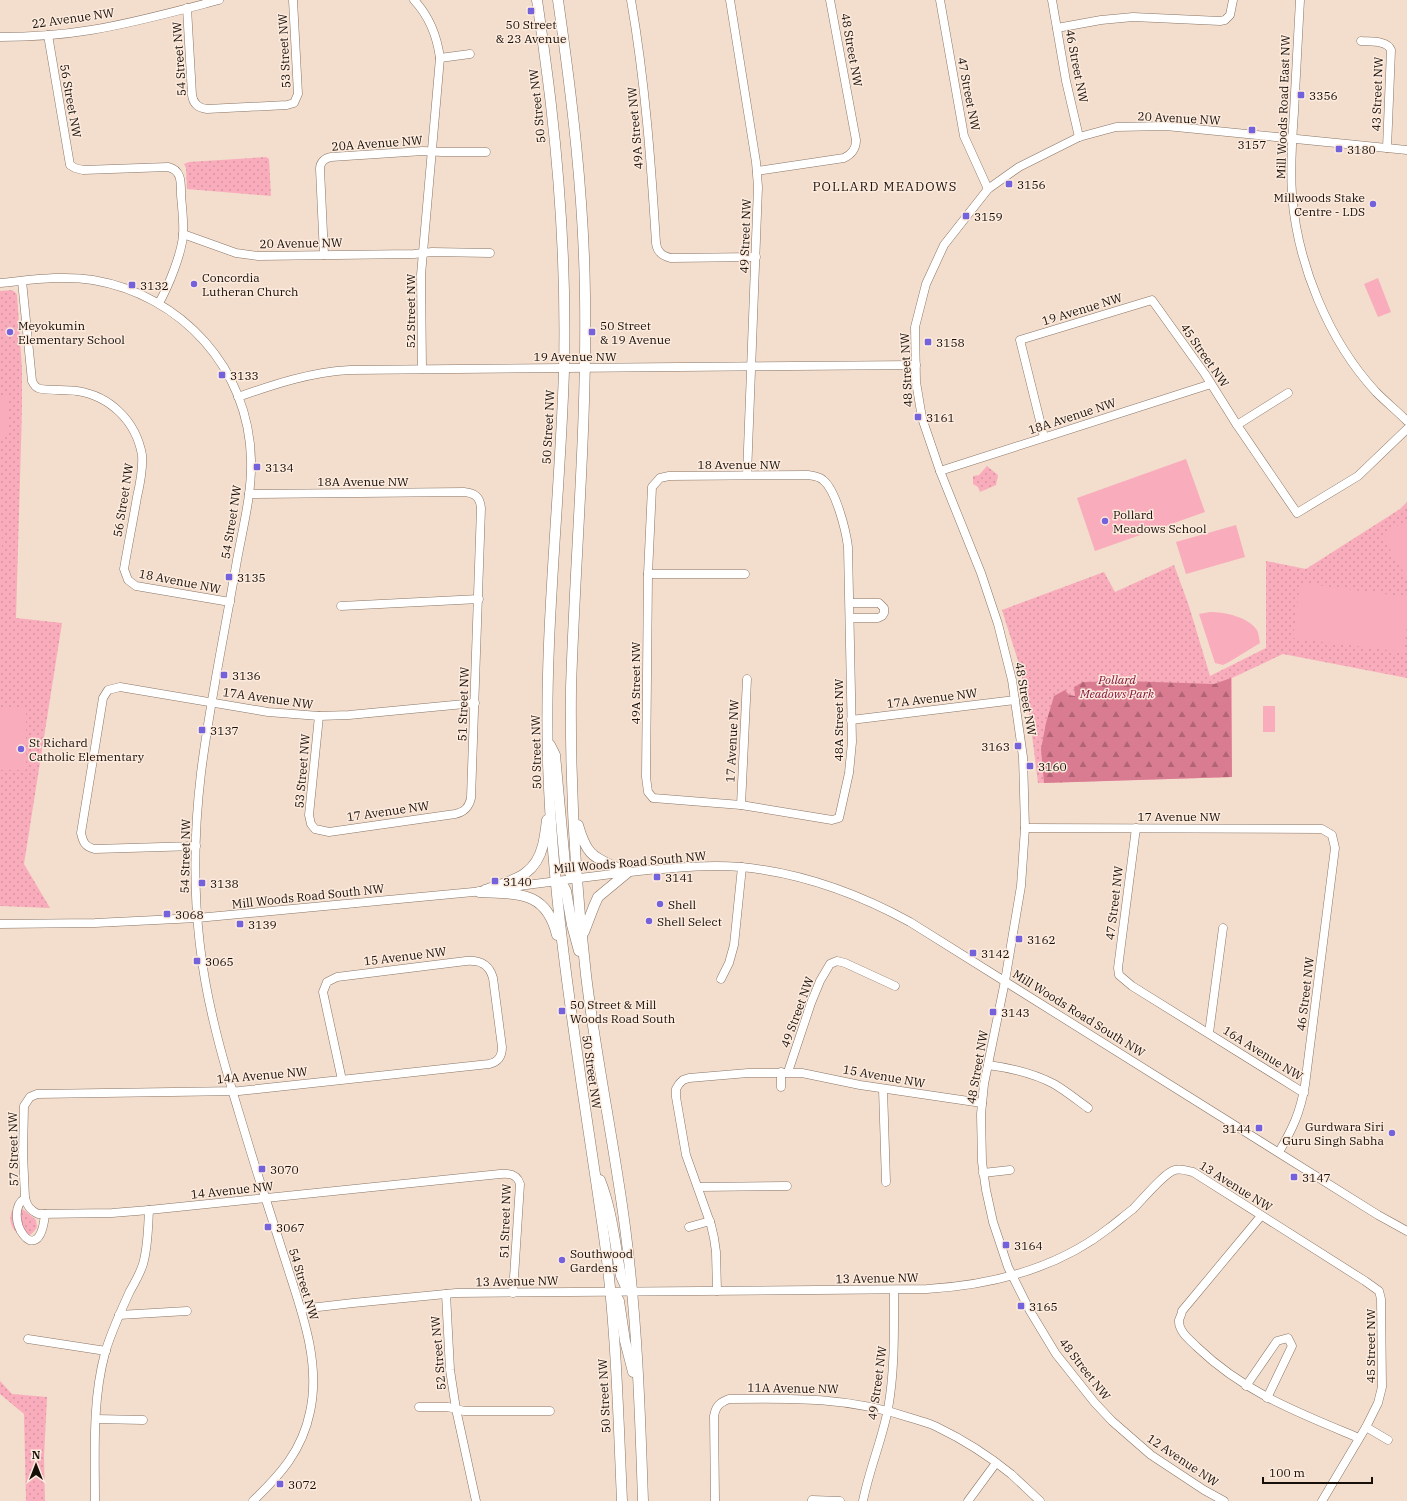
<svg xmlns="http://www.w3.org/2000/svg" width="1407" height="1501" font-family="'IBM Plex Serif',serif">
<defs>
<pattern id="grass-dots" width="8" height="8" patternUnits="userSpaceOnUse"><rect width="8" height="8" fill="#f9adbc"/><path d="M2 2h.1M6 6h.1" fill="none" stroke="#d594a0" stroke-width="1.8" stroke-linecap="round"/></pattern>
<pattern id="forest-firs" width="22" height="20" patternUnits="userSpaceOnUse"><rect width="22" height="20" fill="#da7c91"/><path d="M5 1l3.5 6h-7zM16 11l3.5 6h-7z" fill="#b06475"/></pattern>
</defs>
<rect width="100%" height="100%" fill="#f3ddcc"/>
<g fill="url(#grass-dots)">
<polygon points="266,157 269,159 271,196 187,189 186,168 184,164 189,162"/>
<polygon points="12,290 16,293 17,295 22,369 22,409 16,618 62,623 24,864 50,908 0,906 0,291"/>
<polygon points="987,466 998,475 996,485 980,492 978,487 973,484 973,476 979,475"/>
<polygon points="1407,502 1407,678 1283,654 1232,678 1232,777 1038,783 1030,719 1020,667 1002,610 1104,572 1115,592 1174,565 1189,606 1210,676 1266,648 1266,561 1306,569 1400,509"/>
<path d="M15 1207H20L36 1220 37 1227C25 1250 0 1223 15 1207Z"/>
<polygon points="0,1381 12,1394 47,1397 44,1457 45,1501 26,1501 24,1414 0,1394"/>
</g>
<polygon fill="url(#forest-firs)" points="1231,678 1232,777 1044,783 1041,749 1046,723 1054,696 1065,690 1069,695 1075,696 1074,687 1083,682 1126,681 1214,684"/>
<g fill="#f9adbc">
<polygon points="1378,278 1391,312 1378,317 1364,284"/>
<polygon points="0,395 5,395 8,398 8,437 0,438"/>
<polygon points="1186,459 1205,512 1095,551 1077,498"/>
<polygon points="0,505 1,505 2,551 0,551"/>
<polygon points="1407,520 1407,578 1385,541 1386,533"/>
<polygon points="1236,525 1245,557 1186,574 1176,542"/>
<polygon points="1300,583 1407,597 1407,624 1404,652 1293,638"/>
<path d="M1210 612C1225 612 1248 617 1257 630 1259 634 1259 639 1260 643L1229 662 1223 665 1215 663 1199 614Z"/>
<rect x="1263" y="706" width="12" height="26"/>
<polygon points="26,708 26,770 0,770 0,709"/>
</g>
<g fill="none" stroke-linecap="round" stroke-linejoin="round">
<defs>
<g id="minor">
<path d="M414 0C429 16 437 36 440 58L421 275 422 369"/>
<path d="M631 0C645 80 651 162 656 243 657 252 662 256 671 258L756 257"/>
<polyline points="730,0 756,162 758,187 747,475"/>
<polyline points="940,0 964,136 988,189"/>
<polyline points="1052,0 1066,81 1079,137"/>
<path d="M1300 0C1298 37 1296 75 1294 112 1292 139 1290 167 1292 194 1297 263 1328 340 1376 392 1386 402 1397 411 1407 421"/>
<path d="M187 8 192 95C193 103 198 108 207 109L287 105 294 103 298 94 293 0"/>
<polyline points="1057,28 1101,20 1133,17 1220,21 1225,20 1230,15 1233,0"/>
<path d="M48 35 70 165 75 168 83 170 168 167C182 170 181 183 181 195 182 208 184 222 183 236 181 255 169 285 159 303"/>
<path d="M0 37C31 37 61 35 91 30 134 23 177 11 219 0"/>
<path d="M1361 41C1370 42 1387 40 1391 50L1387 148"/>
<polyline points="440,58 470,54"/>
<path d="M757 171 844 158C852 154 856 149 856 140L830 0"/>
<polyline points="183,234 236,253 258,256 414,254 432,252 490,253"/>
<path d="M324 255 320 169C320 162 325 158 331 157L423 151 442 152H486"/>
<path d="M22 281 32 381C33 383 35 387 38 388 43 391 68 389 77 391 110 396 136 421 142 455 143 468 140 484 137 497 133 521 128 545 124 569L128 580 136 586 230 602"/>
<path d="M0 283C31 280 63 275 93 280 182 295 249 369 251 460 252 493 243 527 237 560 225 631 210 701 201 773 191 856 194 942 214 1023 221 1054 230 1083 239 1113 248 1143 257 1173 267 1203 275 1228 283 1253 291 1278 305 1321 320 1367 310 1412 302 1451 280 1475 253 1501"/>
<path d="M238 397C275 384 311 372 350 370L916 365"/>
<polyline points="1237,425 1288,393"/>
<polyline points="1044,437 1020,340 1152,300 1205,374 1237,425 1297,513 1358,476 1407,429"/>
<polyline points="940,471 1211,384"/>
<path d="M808 475C814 476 819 476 823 480 836 490 846 531 848 547L852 742 849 773 839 818 832 820 741 805 653 798 648 792 646 777 648 574 652 487 660 478 669 476Z"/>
<path d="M249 494 464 492C475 493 480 497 481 508L471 798C469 807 465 812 455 814L329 832 315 829 311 824 309 815 319 716"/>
<polyline points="648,574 745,574"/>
<polyline points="850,603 879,603 884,608 884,613 882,616 878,618 850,618"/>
<polyline points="341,606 479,599"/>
<polyline points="851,720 1015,700"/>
<polyline points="741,805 747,679"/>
<path d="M1025 828 1322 829 1332 835 1335 848 1305 1085C1300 1113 1293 1128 1279 1152"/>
<polyline points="1136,828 1118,968 1119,975 1132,986 1304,1093"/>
<path d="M196 846 95 849C85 847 83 842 81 833L103 698 108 690 120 687 268 712 319 716 349 715 475 703"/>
<path d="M497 889C544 883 591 876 639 871 673 868 707 864 741 867 803 873 857 893 910 922L1378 1215 1407 1231"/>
<polyline points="0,924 95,923 197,918 484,891"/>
<polyline points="721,979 729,963 734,945 742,867"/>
<polyline points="1209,1033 1223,928"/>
<path d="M988 1065C1011 1068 1033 1073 1054 1084 1066 1091 1077 1100 1088 1108"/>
<polyline points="788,1072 811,1003 820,981 830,964 837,961 845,963 895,986"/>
<path d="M342 1080 323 992 327 982 337 977 466 961C480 960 489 964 493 978L502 1047C502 1057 498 1062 489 1064L239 1091 37 1094 30 1097 24 1106 23 1154 25 1198C27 1206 30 1210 38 1214L112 1213 149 1210 500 1174C509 1173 517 1174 520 1184L513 1293"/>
<polyline points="781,1087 781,1072"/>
<polyline points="883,1089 886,1182"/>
<polyline points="983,1173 1010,1170"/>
<polyline points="698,1187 787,1186"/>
<path d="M25 1198C0 1214 39 1275 45 1214"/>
<path d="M1261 1216 1182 1311C1182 1314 1180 1317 1179 1320 1178 1331 1190 1340 1197 1347 1245 1393 1299 1413 1359 1438"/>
<polyline points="689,1227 710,1221"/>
<polyline points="717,1291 716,1252 714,1238 711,1225 686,1155 676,1097 676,1089 679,1084 683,1080 689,1078 748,1073 802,1073 860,1085 982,1103"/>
<polyline points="446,1294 450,1370 456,1409 476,1501"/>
<path d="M301 1309 353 1303 456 1293 927 1289C992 1285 1057 1269 1109 1228 1117 1222 1125 1215 1133 1209 1142 1200 1165 1172 1175 1170 1181 1168 1188 1171 1193 1172L1365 1281 1379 1291 1381 1299 1382 1387 1378 1403 1366 1427 1322 1501"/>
<polyline points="119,1315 187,1311"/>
<polyline points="28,1339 106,1351"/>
<polyline points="1246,1386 1277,1341 1288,1338 1292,1346 1267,1398"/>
<polyline points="419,1407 448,1407 464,1411 550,1411"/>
<polyline points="96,1419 143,1420"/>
<polyline points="1366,1427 1388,1440"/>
<polyline points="812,1500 840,1501"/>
<path d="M95 1501C95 1452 92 1401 105 1353 111 1332 121 1311 130 1291 135 1282 140 1274 143 1264 148 1247 148 1228 149 1210"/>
<path d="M715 1501 714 1416C716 1406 719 1403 729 1399 793 1398 849 1397 911 1418 920 1421 929 1423 937 1427 962 1439 989 1456 1011 1474 1021 1483 1030 1492 1040 1501"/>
<path d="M863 1501C869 1470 882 1440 888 1409 895 1369 894 1330 894 1290"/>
<polyline points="968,1501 996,1463"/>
<polyline points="1224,1501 1204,1490 1151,1455 1112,1421 1095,1403 1056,1354 1030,1311 1008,1267 993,1222 986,1190 982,1162 981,1114 984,1084 1005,981 1021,886 1025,828 1023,757 1012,680 998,624 981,573 940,471 922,418 916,382 915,327 926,284 944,245 988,189 1019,167 1079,137 1116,127 1166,126 1407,150"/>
</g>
<g id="major">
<path d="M537 0C542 35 547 70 551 105 561 192 566 282 564 370 560 501 544 632 548 763 553 920 581 1074 603 1229 616 1319 618 1410 622 1501"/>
<path d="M558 0C572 98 584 197 585 297 587 427 575 558 571 688 570 784 575 880 586 975 596 1059 614 1142 625 1227 637 1318 640 1409 643 1501"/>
<polyline points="550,745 555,755 565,864 572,876 578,879"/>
<path d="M578 825C588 861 597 857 627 873L598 897 594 906 584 932"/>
<polyline points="556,881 564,887 566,891 572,925 579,951"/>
<path d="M485 890C513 880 535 877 543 845 545 837 546 828 547 820"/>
<path d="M479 892C517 894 546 890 557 935"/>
<path d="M600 1180C612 1210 615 1245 621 1276L625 1285 632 1292"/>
<polyline points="610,1292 614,1293 619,1301 625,1341 633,1372"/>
</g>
</defs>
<use href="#minor" stroke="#897566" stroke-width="9"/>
<use href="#major" stroke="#897566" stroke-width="11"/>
<use href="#minor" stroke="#fff" stroke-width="8"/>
<use href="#major" stroke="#fff" stroke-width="10"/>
</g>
<g fill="#7462dc" stroke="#fdebde" stroke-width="1.5">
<rect x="527" y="7" width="8" height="8" rx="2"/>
<rect x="1297" y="91" width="8" height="8" rx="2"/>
<rect x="1248" y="126" width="8" height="8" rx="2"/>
<rect x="1335" y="145" width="8" height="8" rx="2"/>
<rect x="1005" y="180" width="8" height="8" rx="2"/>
<circle cx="1373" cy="204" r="4"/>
<rect x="962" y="212" width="8" height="8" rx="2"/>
<circle cx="194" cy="284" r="4"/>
<rect x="128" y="281" width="8" height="8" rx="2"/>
<circle cx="10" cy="332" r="4"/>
<rect x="588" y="328" width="8" height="8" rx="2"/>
<rect x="924" y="338" width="8" height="8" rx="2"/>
<rect x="218" y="371" width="8" height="8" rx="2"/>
<rect x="914" y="413" width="8" height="8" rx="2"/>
<rect x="253" y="463" width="8" height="8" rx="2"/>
<circle cx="1105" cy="521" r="4"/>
<rect x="225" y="573" width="8" height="8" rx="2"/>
<rect x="220" y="671" width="8" height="8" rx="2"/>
<rect x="198" y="726" width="8" height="8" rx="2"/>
<rect x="1014" y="742" width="8" height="8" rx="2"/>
<circle cx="21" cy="749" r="4"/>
<rect x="1026" y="762" width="8" height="8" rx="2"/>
<rect x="653" y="873" width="8" height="8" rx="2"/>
<rect x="491" y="877" width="8" height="8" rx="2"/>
<rect x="198" y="879" width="8" height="8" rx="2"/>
<circle cx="660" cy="904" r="4"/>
<rect x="163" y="910" width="8" height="8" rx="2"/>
<circle cx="649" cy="921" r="4"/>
<rect x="236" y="920" width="8" height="8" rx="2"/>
<rect x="1015" y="935" width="8" height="8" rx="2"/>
<rect x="969" y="949" width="8" height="8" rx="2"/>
<rect x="193" y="957" width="8" height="8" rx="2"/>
<rect x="558" y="1007" width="8" height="8" rx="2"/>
<rect x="989" y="1008" width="8" height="8" rx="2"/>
<rect x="1255" y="1124" width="8" height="8" rx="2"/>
<circle cx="1392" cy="1133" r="4"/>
<rect x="258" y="1165" width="8" height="8" rx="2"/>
<rect x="1290" y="1173" width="8" height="8" rx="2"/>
<rect x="264" y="1223" width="8" height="8" rx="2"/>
<rect x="1002" y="1241" width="8" height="8" rx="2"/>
<circle cx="562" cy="1260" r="4"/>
<rect x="1017" y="1302" width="8" height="8" rx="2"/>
<rect x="276" y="1480" width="8" height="8" rx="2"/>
</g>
<g text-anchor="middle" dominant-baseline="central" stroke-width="3" stroke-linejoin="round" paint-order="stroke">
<g font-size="12" fill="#160f09" stroke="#fdebde">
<text transform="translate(73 18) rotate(-8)">22 Avenue NW</text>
<text transform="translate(852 50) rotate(80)">48 Street NW</text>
<text transform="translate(284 51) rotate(-93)">53 Street NW</text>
<text transform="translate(179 59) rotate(-94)">54 Street NW</text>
<text transform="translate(1077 66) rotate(79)">46 Street NW</text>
<text transform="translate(969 94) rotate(79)">47 Street NW</text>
<text transform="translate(1377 94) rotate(-88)">43 Street NW</text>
<text transform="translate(71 101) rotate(80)">56 Street NW</text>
<text transform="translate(537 106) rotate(-96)">50 Street NW</text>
<text transform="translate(1283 107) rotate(-88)">Mill Woods Road East NW</text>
<text transform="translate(1179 118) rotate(3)">20 Avenue NW</text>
<text transform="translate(635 128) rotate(-95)">49A Street NW</text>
<text transform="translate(377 143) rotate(-4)">20A Avenue NW</text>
<text transform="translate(745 236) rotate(-88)">49 Street NW</text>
<text transform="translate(301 243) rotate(-1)">20 Avenue NW</text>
<text transform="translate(1082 309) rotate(-17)">19 Avenue NW</text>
<text transform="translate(410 311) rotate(-90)">52 Street NW</text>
<text transform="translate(1205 355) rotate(55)">45 Street NW</text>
<text x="575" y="356">19 Avenue NW</text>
<text transform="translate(906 370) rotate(-93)">48 Street NW</text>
<text transform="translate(1072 416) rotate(-18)">18A Avenue NW</text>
<text transform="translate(548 427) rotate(-87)">50 Street NW</text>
<text x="739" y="464">18 Avenue NW</text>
<text x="363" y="481">18A Avenue NW</text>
<text transform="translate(123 500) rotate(-81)">56 Street NW</text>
<text transform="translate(231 522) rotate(-81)">54 Street NW</text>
<text transform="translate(180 581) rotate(11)">18 Avenue NW</text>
<text transform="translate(635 683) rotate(-90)">49A Street NW</text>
<text transform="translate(268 698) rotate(8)">17A Avenue NW</text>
<text transform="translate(932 698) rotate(-7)">17A Avenue NW</text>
<text transform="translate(1026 699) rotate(80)">48 Street NW</text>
<text transform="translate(463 704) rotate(-88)">51 Street NW</text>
<text transform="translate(838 720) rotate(-90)">48A Street NW</text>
<text transform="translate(732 741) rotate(-87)">17 Avenue NW</text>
<text transform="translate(536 752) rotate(-91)">50 Street NW</text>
<text transform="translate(302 771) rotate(-85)">53 Street NW</text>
<text transform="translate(388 811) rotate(-8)">17 Avenue NW</text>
<text x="1179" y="816">17 Avenue NW</text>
<text transform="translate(185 856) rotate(-89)">54 Street NW</text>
<text transform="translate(630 862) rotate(-5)">Mill Woods Road South NW</text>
<text transform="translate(308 896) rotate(-6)">Mill Woods Road South NW</text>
<text transform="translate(1114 903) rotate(-83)">47 Street NW</text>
<text transform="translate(405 956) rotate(-7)">15 Avenue NW</text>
<text transform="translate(1305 994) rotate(-83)">46 Street NW</text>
<text transform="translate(797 1012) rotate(-70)">49 Street NW</text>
<text transform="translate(1079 1013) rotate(32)">Mill Woods Road South NW</text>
<text transform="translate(1263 1053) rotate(32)">16A Avenue NW</text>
<text transform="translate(977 1067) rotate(-80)">48 Street NW</text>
<text transform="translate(592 1072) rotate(82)">50 Street NW</text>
<text transform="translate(262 1075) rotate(-5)">14A Avenue NW</text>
<text transform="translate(884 1076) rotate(10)">15 Avenue NW</text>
<text transform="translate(13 1149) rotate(-91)">57 Street NW</text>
<text transform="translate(1236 1186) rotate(32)">13 Avenue NW</text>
<text transform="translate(232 1190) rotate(-6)">14 Avenue NW</text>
<text transform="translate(505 1221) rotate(-88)">51 Street NW</text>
<text transform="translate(877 1278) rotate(-1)">13 Avenue NW</text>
<text transform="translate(517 1281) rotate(-1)">13 Avenue NW</text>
<text transform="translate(304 1284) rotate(73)">54 Street NW</text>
<text transform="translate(1370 1346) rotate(-90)">45 Street NW</text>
<text transform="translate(438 1353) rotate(-95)">52 Street NW</text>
<text transform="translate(1085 1369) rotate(52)">48 Street NW</text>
<text transform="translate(877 1383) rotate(-82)">49 Street NW</text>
<text transform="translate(793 1388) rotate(1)">11A Avenue NW</text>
<text transform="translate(604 1396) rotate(-93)">50 Street NW</text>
<text transform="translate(1183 1460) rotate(34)">12 Avenue NW</text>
</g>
<g font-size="12" fill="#160f09" stroke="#fdebde" text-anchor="start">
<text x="531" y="24" text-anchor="middle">50 Street<tspan x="531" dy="14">&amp; 23 Avenue</tspan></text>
<text x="1309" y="95">3356</text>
<text x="1252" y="144" text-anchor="middle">3157</text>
<text x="1347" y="149">3180</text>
<text x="1017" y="184">3156</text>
<text x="1365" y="197" text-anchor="end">Millwoods Stake<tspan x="1365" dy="14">Centre - LDS</tspan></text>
<text x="974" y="216">3159</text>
<text x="202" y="277">Concordia<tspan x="202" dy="14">Lutheran Church</tspan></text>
<text x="140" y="285">3132</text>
<text x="18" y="325">Meyokumin<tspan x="18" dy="14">Elementary School</tspan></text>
<text x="600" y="325">50 Street<tspan x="600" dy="14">&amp; 19 Avenue</tspan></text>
<text x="936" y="342">3158</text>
<text x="230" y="375">3133</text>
<text x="926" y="417">3161</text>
<text x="265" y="467">3134</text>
<text x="1113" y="514">Pollard<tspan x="1113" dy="14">Meadows School</tspan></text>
<text x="237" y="577">3135</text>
<text x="232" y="675">3136</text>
<text x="210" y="730">3137</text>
<text x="29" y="742">St Richard<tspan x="29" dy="14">Catholic Elementary</tspan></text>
<text x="1010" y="746" text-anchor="end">3163</text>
<text x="1038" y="766">3160</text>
<text x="665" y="877">3141</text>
<text x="503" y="881">3140</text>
<text x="210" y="883">3138</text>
<text x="668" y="904">Shell</text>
<text x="175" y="914">3068</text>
<text x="657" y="921">Shell Select</text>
<text x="248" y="924">3139</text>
<text x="1027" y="939">3162</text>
<text x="981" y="953">3142</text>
<text x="205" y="961">3065</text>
<text x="570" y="1004">50 Street &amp; Mill<tspan x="570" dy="14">Woods Road South</tspan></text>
<text x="1001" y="1012">3143</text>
<text x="1384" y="1126" text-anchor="end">Gurdwara Siri<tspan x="1384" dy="14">Guru Singh Sabha</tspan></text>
<text x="1251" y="1128" text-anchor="end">3144</text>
<text x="270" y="1169">3070</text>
<text x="1302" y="1177">3147</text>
<text x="276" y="1227">3067</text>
<text x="1014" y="1245">3164</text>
<text x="570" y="1253">Southwood<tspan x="570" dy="14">Gardens</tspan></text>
<text x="1029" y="1306">3165</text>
<text x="288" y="1484">3072</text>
</g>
<g font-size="12" font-style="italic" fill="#84133d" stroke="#fdebde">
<text x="1117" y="679">Pollard<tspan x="1117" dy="14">Meadows Park</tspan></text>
</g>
<g font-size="13" letter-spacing="1" fill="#160f09" stroke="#fdebde">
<text x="885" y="186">POLLARD MEADOWS</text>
</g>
</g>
<g transform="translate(36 1465)" stroke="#fdebde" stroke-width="3" paint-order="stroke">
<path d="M0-3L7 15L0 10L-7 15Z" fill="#160f09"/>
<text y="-6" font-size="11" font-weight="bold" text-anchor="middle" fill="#160f09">N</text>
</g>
<path d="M1263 1477v6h109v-6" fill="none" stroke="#160f09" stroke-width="2"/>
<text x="1269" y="1477" font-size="12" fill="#160f09" stroke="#fdebde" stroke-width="3" paint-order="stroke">100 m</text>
</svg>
